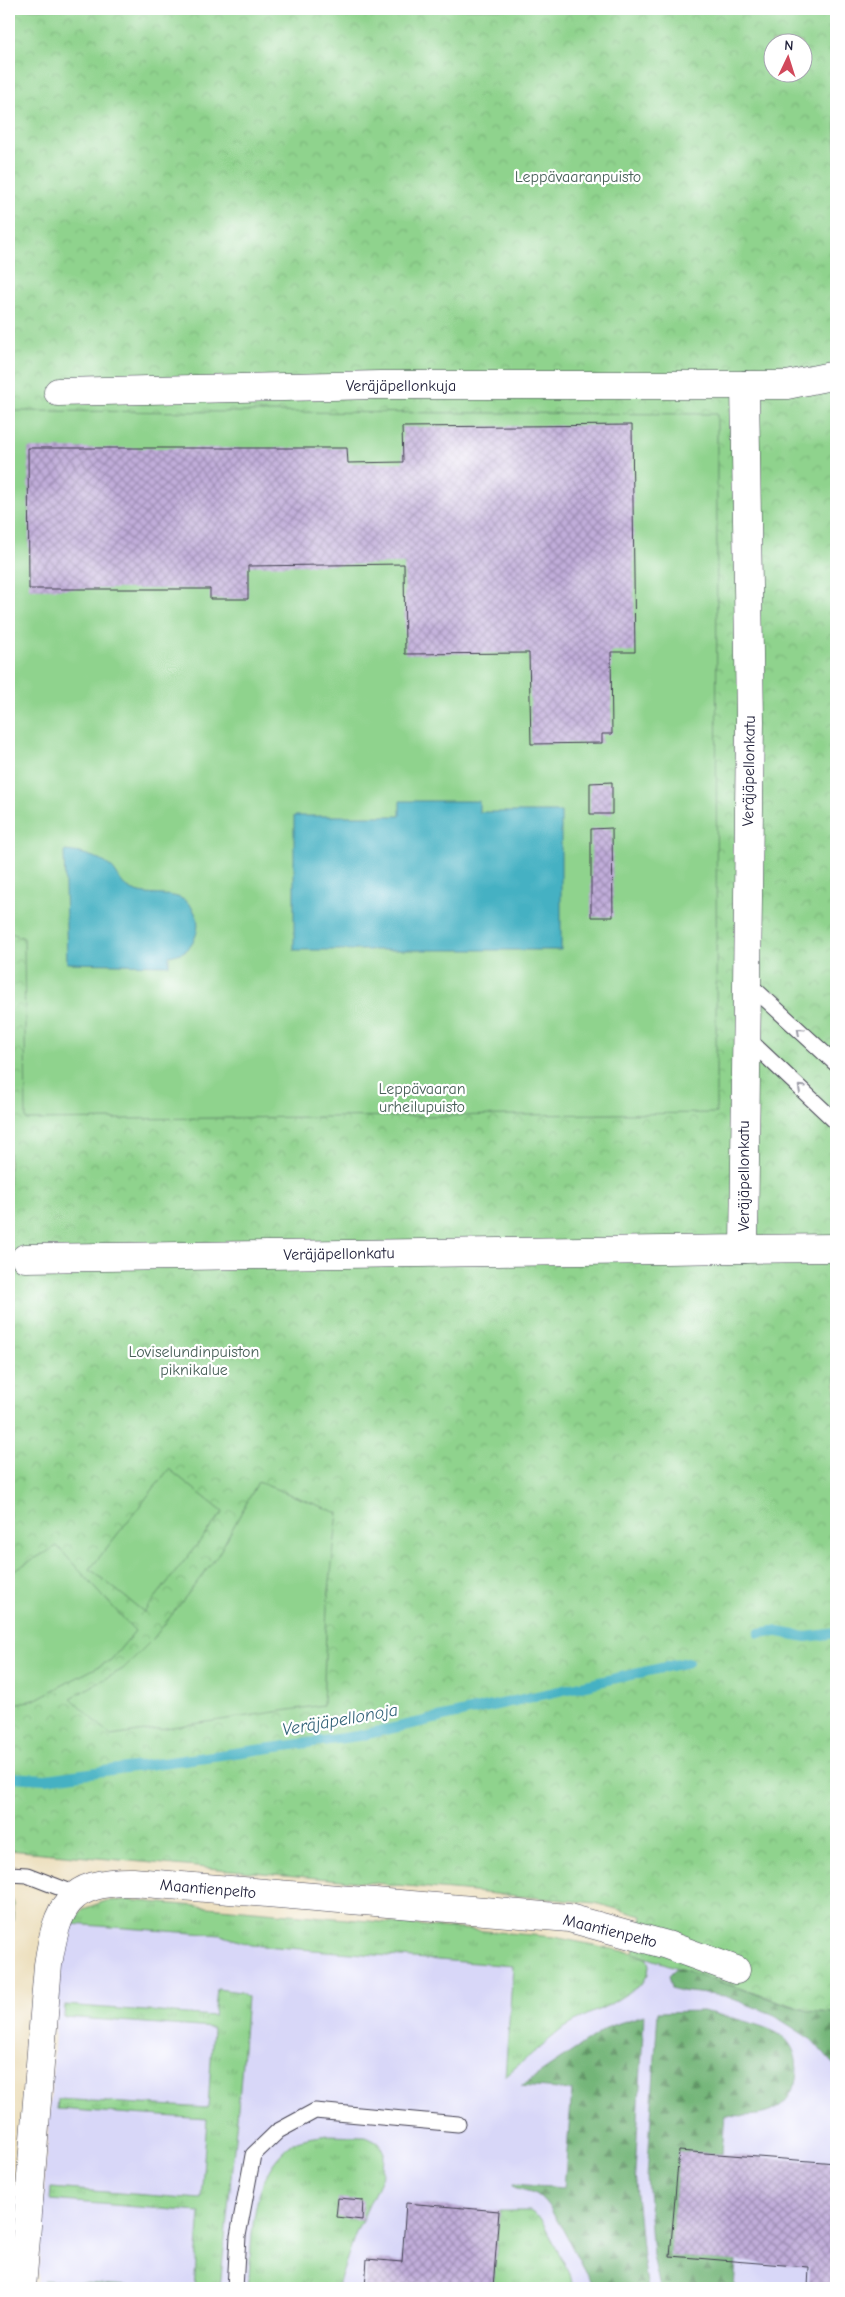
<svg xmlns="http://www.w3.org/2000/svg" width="845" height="2297" font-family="'Comic Neue',sans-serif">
<defs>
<pattern id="grass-tufts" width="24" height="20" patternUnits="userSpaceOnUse" patternTransform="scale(1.25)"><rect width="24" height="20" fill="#8fd38d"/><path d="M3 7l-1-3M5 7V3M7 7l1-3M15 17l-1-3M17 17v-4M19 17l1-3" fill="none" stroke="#7bb57b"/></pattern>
<pattern id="forest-firs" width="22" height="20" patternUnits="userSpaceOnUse" patternTransform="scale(1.25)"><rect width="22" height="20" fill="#73b578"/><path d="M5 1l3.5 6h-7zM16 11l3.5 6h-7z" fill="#5e9364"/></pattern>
<pattern id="park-crowns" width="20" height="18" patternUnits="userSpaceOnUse" patternTransform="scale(1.25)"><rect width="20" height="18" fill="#8fd38d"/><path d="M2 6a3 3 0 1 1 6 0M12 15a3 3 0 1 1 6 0" fill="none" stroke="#7bb57b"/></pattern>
<pattern id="building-cross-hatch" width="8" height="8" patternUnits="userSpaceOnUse" patternTransform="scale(1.25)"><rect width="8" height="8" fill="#c1adda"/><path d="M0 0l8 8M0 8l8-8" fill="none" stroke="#9c8cb2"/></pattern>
</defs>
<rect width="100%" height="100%" fill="#fff"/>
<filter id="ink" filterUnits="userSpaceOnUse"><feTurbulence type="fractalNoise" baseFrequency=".02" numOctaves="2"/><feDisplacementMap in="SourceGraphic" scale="10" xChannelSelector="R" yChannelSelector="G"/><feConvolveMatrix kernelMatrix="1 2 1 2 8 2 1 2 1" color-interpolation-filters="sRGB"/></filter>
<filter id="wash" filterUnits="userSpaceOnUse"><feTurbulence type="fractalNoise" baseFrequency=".0096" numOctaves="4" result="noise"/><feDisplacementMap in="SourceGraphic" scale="20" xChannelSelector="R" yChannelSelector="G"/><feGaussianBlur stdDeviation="1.12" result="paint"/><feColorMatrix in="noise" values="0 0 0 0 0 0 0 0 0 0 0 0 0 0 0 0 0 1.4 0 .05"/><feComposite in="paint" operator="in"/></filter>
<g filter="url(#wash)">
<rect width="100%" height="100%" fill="#ede0bf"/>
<polygon fill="#d8d7f8" points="127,1900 554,1937 633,1953 791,2006 809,2011 836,2013 836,2288 37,2288 62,1932 83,1909 106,1901"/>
<g fill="url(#grass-tufts)" stroke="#587a64">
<polygon points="9,1891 14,1904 13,1921 9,1921"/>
<polygon points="127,1900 554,1937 633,1953 647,1959 649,1965 648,1974 642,1984 609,2005 585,2016 561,2030 505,2076 513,1966 251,1945 221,1935 71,1924 83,1909 106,1901"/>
<polygon points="217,1989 241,1992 247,1997 240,2088 220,2288 194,2288 200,2212 50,2200 51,2188 201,2199 207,2119 57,2109 58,2099 208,2108 213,2028 64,2017 65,2005 214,2016"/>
<path d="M327 2135 365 2136 379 2142 384 2153 383 2174 355 2235 337 2288H248C253 2238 248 2176 293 2143 301 2138 317 2137 327 2135Z"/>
<polygon points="499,2211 530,2211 541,2219 570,2274 572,2283 570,2288 493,2288"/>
<polygon points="44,2280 155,2288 43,2288"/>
</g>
<g fill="url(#forest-firs)" stroke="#4a6c5a">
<polygon points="675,1969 683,1969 791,2006 809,2011 836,2013 836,2066 831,2062 812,2040 770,2013 725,1996 680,1991 672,1988 669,1975"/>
<path d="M702 2011C721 2015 767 2025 782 2036 804 2052 801 2094 777 2108 762 2118 742 2116 725 2115L722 2154 679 2152 671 2255 736 2261 734 2288H660L653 2256 647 2177 658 2012Z"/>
<path d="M644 2015 635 2173 643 2258 648 2288H596C578 2267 557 2206 536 2194 530 2191 521 2190 514 2187L513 2184 564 2188 572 2090 521 2086 610 2026Z"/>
</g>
<path fill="url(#park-crowns)" stroke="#587a64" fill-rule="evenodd" d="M9 9H836V2013L809 2011 633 1953 642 1916 595 1903 9 1850ZM772 42H802V72H772Z"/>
<g fill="#8fd38d" stroke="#587a64">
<polygon points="9,411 717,414 716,1113 26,1120 24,938 9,932"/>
<polygon points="169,1469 223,1512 144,1612 90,1569"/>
<polygon points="258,1482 338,1513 327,1607 323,1705 111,1736 71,1698 123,1669 153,1639 218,1555"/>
<polygon points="57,1546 135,1631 111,1660 34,1700 9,1705 9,1573"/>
</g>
<g fill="#45b1c3" stroke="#346a7f">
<polygon points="400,801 479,801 479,812 561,812 561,950 294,950 294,816 400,816"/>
<path d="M64 851C80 852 97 856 111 867 117 872 120 883 128 888 151 903 183 883 196 915 200 925 197 935 192 944 186 953 178 954 169 956V965L67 963Z"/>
</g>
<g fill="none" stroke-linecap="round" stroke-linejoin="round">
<g stroke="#45b1c3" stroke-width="10">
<polyline points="759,1633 773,1631 806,1637 836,1633"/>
<polyline points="9,1777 46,1779 358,1736 688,1662"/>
</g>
</g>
<g id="blocks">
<g fill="url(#building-cross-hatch)">
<polygon points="632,425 635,652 611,652 612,734 602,734 602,743 531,744 529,653 405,654 404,564 248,566 248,599 210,599 210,589 29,589 28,448 347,448 348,463 403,462 402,427"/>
<polygon points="612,782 612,814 590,814 590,783"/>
<polygon points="612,828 613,917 591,917 591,829"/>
<polygon points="679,2151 836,2163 836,2288 808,2288 809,2267 670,2256"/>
<polygon points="338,2198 363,2200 362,2220 336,2217"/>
<polygon points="406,2203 499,2211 493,2288 365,2288 367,2259 402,2262"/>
</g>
</g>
</g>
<g filter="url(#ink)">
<use href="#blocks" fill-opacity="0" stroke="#403e4f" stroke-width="1"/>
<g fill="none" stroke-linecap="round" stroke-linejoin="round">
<defs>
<g id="service">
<polyline points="747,982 836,1064"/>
<polyline points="746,1037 836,1122"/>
<polyline points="9,1874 27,1875 76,1894"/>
<polyline points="235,2288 238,2236 253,2155 278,2131 315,2111 458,2124"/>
</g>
<g id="minor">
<polyline points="58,392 380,385 745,385"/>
<polyline points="744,1249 836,1248"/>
<polyline points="25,1258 744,1249 750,721 745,385 787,385 836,375"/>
<path d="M22 2288 48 1965C57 1906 68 1881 133 1882L569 1918 667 1945 736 1970"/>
</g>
</defs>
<use href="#service" stroke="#403e4f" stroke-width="17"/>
<use href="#minor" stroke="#403e4f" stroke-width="29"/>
<use href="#service" stroke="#fff" stroke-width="15"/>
<use href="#minor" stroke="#fff" stroke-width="28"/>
</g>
<defs><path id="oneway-chevron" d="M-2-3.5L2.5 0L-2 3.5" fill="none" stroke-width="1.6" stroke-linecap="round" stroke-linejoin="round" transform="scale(1.25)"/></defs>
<g stroke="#9c9ca7">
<use href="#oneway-chevron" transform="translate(800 1031) rotate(-138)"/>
<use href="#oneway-chevron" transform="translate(801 1088) rotate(-137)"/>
</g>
</g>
<g text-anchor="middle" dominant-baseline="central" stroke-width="4.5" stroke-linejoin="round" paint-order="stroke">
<g font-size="16" fill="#486058" stroke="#fff">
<text x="578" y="177">Leppävaaranpuisto</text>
<text x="422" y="1089">Leppävaaran<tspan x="422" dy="18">urheilupuisto</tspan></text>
<text x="194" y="1352">Loviselundinpuiston<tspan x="194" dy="18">piknikalue</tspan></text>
</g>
<g font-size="16" fill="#22223b" stroke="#fff">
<text x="401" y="386">Veräjäpellonkuja</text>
<text transform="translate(749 771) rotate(-89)">Veräjäpellonkatu</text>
<text transform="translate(744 1176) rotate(-90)">Veräjäpellonkatu</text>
<text transform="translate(339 1254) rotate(-1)">Veräjäpellonkatu</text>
<text transform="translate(208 1889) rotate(5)">Maantienpelto</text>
<text transform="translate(610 1931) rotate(14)">Maantienpelto</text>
</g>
<g font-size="18" font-style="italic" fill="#326278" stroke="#fff">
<text transform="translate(340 1720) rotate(-10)">Veräjäpellonoja</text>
</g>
</g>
<rect width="845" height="2297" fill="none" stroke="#fff" stroke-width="30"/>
<g transform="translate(788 58) rotate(4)"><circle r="24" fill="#ffffff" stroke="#a7a7b1"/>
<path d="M0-4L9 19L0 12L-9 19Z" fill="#d1495b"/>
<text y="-8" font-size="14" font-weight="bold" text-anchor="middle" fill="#22223b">N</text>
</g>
</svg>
